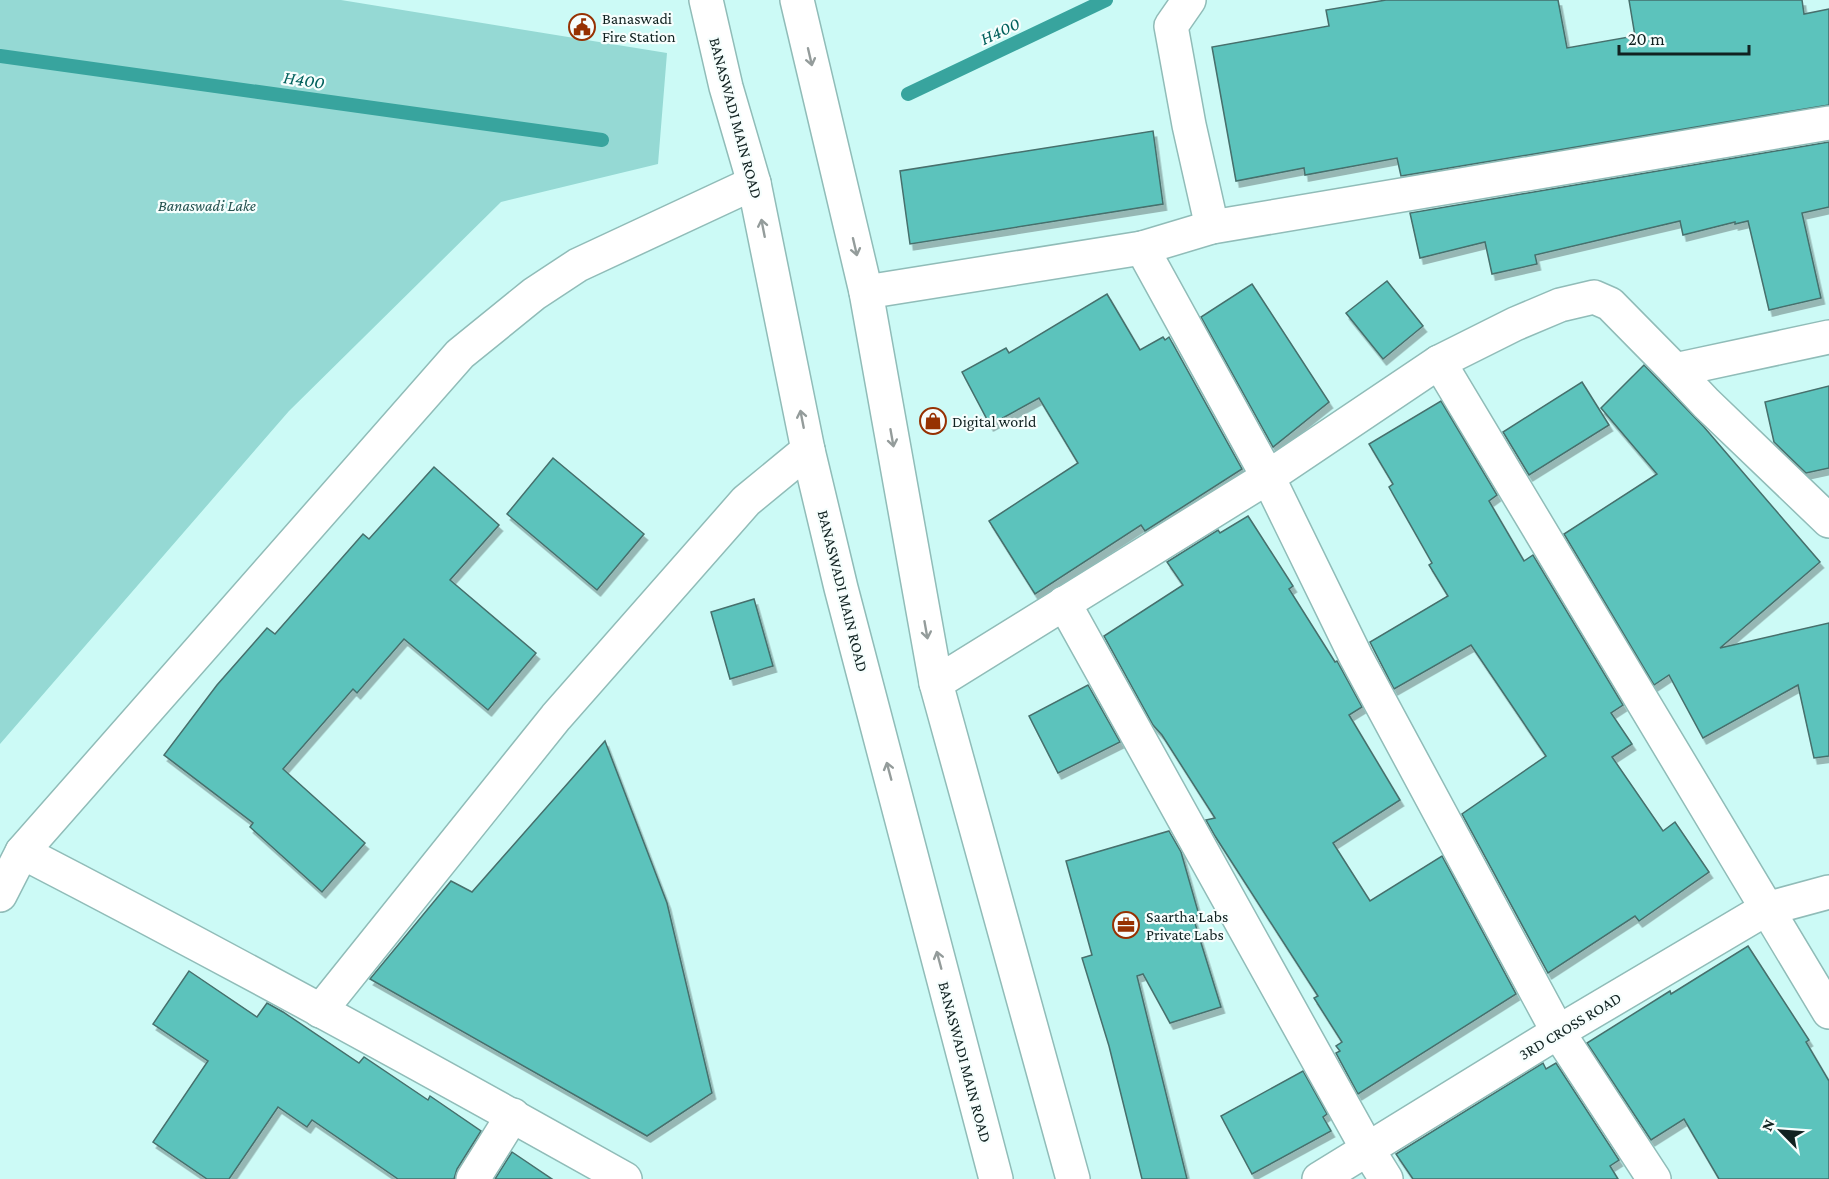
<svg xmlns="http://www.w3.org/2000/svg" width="1829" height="1179" font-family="'Crimson Pro',serif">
<defs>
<filter id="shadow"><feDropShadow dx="3.5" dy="6" stdDeviation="0" flood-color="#0004"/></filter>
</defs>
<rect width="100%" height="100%" fill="#ccfaf6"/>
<polygon fill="#95d9d4" points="0,0 341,0 667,53 658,164 501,202 289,411 0,744"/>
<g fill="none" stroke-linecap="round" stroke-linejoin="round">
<g stroke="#38a49e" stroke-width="14">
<polyline points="0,56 602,140"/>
<polyline points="908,94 1106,0"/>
</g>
</g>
<g fill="#5bc3bc" stroke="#466f6c" stroke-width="1.5" filter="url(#shadow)">
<polygon points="1386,0 1558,0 1567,48 1635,36 1629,0 1802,0 1804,14 1829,9 1829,105 1401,176 1397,158 1305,175 1304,168 1236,181 1212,47 1329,26 1326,10"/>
<polygon points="1153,131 1163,204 910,244 900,171"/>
<polygon points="1829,142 1829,207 1802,213 1821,298 1769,310 1748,221 1735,224 1735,222 1683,235 1680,221 1535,255 1537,264 1492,274 1485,242 1420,258 1410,213"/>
<polygon points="1387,281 1423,326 1383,359 1346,313"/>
<polygon points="1252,284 1329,402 1273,447 1201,317"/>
<polygon points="1107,294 1140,350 1163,337 1165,340 1169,337 1242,469 1145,531 1141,525 1035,594 989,521 1078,463 1039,398 990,425 962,372 1006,348 1009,353"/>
<polygon points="1644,365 1704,427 1820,562 1720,648 1829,623 1829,756 1814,758 1798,685 1703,738 1669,675 1654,685 1564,534 1657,474 1601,408"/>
<polygon points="1582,382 1609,425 1529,475 1503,432"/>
<polygon points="1829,386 1829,468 1806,473 1774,442 1765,402"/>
<polygon points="1441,401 1497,495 1489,501 1524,561 1533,555 1623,705 1611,713 1632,744 1612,757 1663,831 1675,822 1709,872 1639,921 1635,916 1548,973 1462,814 1546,756 1471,645 1394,689 1370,642 1448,596 1429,565 1432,563 1389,487 1393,484 1369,444"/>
<polygon points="553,458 644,534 597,590 507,514"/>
<polygon points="434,467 499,525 450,580 536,653 488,710 404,639 357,693 353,689 283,769 365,843 322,892 250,827 253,823 164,755 217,685 267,628 275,634 363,534 369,539"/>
<polygon points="1248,516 1293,586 1289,589 1335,662 1337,661 1362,707 1349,715 1400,800 1333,843 1370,901 1442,856 1516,994 1358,1094 1336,1053 1340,1051 1336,1046 1342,1042 1314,998 1318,996 1215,836 1206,820 1215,818 1162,735 1153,725 1104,636 1183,585 1167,562 1218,530 1220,533"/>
<polygon points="754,599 773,666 730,679 711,612"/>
<polygon points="1088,685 1120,742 1058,773 1029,716"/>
<polygon points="605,741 667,903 712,1093 647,1136 370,979 451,881 472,892"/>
<polygon points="1169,831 1181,852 1199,915 1193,917 1221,1007 1170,1023 1143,974 1137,976 1187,1179 1142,1179 1109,1046 1082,958 1092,955 1066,861"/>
<polygon points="1748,946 1809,1040 1806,1042 1829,1081 1829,1179 1719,1179 1684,1119 1651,1140 1587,1043 1670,991 1671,994"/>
<polygon points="189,971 257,1017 267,1003 283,1012 359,1063 364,1057 428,1100 430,1096 481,1131 457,1169 454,1179 398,1179 312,1120 307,1127 278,1107 229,1179 207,1179 153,1142 208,1061 153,1024"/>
<polygon points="1543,1063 1546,1069 1556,1063 1619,1160 1610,1166 1618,1179 1413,1179 1396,1154"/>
<polygon points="1303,1071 1327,1114 1323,1117 1331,1131 1252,1174 1221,1116"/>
<polygon points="512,1152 552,1179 495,1179"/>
</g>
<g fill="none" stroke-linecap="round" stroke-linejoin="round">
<defs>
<g id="street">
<polyline points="1189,0 1171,26 1189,125 1212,227"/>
<polyline points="1142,248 1268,477 1356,657 1558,1032 1654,1179"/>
<polyline points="866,292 1142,248 1212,227 1829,123"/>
<polyline points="1439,362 1829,1012"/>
<polyline points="1675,370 1829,337"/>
<polyline points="1064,603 1368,1150 1386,1179"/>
<polyline points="936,683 1268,477 1439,362 1515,324 1560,305 1594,297 1610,304 1675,370 1706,403 1829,521"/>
<path d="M22 852C225 957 426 1067 625 1179"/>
<polyline points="0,895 22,852 460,354 534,294 578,265 754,183"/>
<polyline points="320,1011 556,717 746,501 808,450"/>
<polyline points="473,1179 513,1115"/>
</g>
<polyline id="secondary" points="1319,1179 1558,1032 1766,909 1829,892"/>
<g id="primary">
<polyline points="706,0 726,87 754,183 808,450 841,588 996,1179"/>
<polyline points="797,0 866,292 936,683 1073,1179"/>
</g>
</defs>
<use href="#street" stroke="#90bcb8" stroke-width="36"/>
<use href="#secondary" stroke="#90bcb8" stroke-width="36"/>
<use href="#primary" stroke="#90bcb8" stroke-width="36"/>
<use href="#street" stroke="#fff" stroke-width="33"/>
<use href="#secondary" stroke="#fff" stroke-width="33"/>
<use href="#primary" stroke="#fff" stroke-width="33"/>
</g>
<defs><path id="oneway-shaft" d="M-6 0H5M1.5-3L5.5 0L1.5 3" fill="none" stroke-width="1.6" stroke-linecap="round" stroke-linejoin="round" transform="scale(1.5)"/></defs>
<g stroke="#949c9b">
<use href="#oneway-shaft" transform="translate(810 57) rotate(77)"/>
<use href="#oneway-shaft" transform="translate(763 228) rotate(-101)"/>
<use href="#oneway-shaft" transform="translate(855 247) rotate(77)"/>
<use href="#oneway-shaft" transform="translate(802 419) rotate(-101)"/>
<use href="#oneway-shaft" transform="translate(892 438) rotate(80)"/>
<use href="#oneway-shaft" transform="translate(926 630) rotate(80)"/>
<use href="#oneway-shaft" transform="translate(889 771) rotate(-105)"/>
<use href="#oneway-shaft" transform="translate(939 960) rotate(-105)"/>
</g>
<defs>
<symbol id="civic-ring" viewBox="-11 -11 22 22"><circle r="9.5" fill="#f6fefd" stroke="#963102" stroke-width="1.5"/><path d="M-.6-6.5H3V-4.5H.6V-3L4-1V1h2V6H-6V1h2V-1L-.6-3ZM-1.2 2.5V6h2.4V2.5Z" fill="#963102"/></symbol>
<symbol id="shop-ring" viewBox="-11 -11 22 22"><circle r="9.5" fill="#f6fefd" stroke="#963102" stroke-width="1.5"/><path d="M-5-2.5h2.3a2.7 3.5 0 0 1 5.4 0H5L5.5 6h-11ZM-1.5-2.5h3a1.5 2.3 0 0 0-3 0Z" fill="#963102"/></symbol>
<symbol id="office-ring" viewBox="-11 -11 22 22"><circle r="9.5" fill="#f6fefd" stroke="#963102" stroke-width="1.5"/><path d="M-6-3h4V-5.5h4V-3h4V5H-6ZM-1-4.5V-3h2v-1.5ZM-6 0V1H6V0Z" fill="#963102"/></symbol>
</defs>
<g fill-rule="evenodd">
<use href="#civic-ring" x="567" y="12" width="30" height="30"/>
<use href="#shop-ring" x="918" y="406" width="30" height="30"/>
<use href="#office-ring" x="1111" y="910" width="30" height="30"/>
</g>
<g text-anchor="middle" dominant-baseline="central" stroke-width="4.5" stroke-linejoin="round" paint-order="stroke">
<g font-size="16" fill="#112221" stroke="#f6fefd" text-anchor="start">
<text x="602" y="18">Banaswadi<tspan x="602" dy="18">Fire Station</tspan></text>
<text x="952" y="421">Digital world</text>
<text x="1146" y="916">Saartha Labs<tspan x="1146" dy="18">Private Labs</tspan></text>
</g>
<g font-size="16" fill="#112221" stroke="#f6fefd">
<text transform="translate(736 118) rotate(75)">BANASWADI MAIN ROAD</text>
<text transform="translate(843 591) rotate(76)">BANASWADI MAIN ROAD</text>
<text transform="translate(1570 1026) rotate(-31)">3RD CROSS ROAD</text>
<text transform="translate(965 1062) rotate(75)">BANASWADI MAIN ROAD</text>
</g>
<g font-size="16" font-style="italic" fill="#24524f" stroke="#f6fefd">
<text x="207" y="205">Banaswadi Lake</text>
</g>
<g font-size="18" font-style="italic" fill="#01605c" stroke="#f6fefd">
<text transform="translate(1000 31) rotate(-25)">H400</text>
<text transform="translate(304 80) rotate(8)">H400</text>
</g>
</g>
<g transform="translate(1781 1131) rotate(295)" stroke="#f6fefd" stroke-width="4.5" paint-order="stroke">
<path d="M0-4.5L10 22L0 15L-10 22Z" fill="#112221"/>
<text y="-9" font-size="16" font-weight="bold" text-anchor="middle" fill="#112221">N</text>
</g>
<path d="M1619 45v9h130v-9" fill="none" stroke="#112221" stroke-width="3"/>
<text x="1628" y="45" font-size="18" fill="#112221" stroke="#f6fefd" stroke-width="4.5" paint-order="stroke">20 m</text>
</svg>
